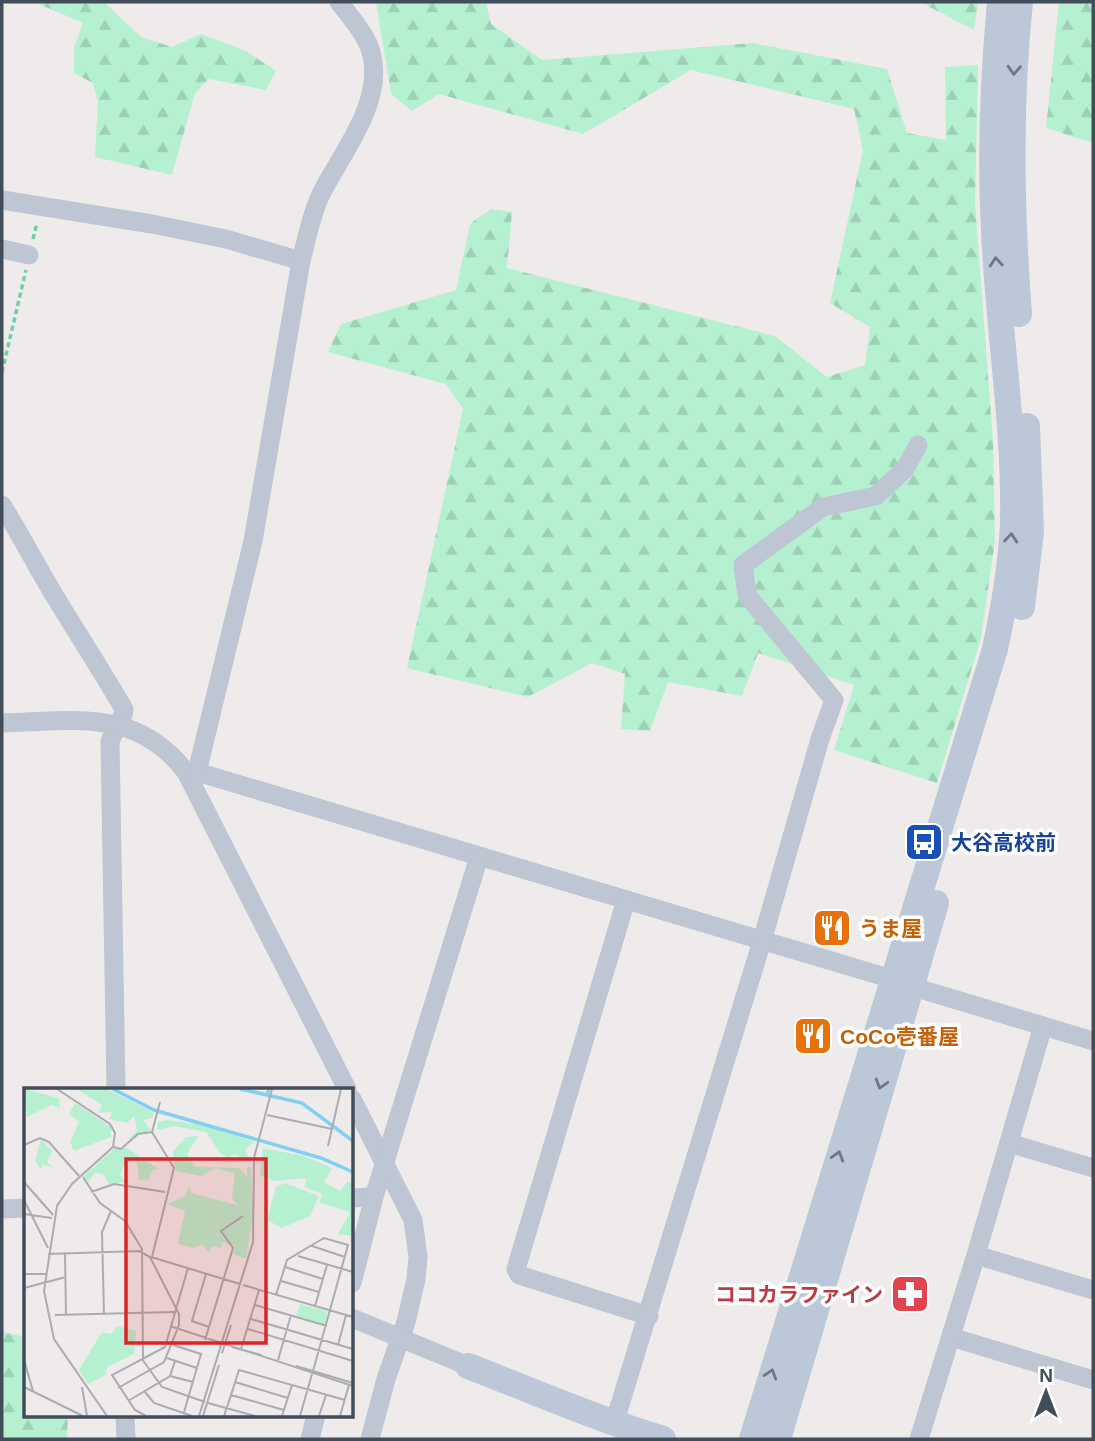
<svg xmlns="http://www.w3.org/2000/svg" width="1095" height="1441" font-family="Helvetica,'Noto Sans JP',sans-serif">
<defs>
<pattern id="forest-firs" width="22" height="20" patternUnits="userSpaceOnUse" patternTransform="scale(1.75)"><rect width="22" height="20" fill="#b5f1d1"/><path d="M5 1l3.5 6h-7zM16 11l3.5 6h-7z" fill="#9dd0b6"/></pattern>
</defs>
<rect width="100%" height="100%" fill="#efebeb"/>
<g fill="url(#forest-firs)">
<polygon points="34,2 104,2 141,37 172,47 201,34 246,51 276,71 266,90 209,79 195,93 172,175 95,157 98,102 93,83 74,73 74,47 83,23"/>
<polygon points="376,2 486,2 491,24 542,60 753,43 887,69 907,133 946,140 945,67 978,65 975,203 993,441 995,541 981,638 937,783 834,750 854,685 758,653 742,696 668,682 650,731 621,729 625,674 592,663 528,697 407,668 463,409 446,384 328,352 341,324 456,290 470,224 491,209 512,212 507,268 775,336 827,377 865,365 870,327 830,303 863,150 854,109 691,70 583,134 439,94 412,111 391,94"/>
<polygon points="920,2 978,2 974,30"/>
<polygon points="1059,2 1093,2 1093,143 1046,128"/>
<polygon points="2,1332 26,1337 26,1415 68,1415 67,1439 2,1439"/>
</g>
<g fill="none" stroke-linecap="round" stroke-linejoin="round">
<g stroke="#6bd1a7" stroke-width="3.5" stroke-dasharray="5 3.5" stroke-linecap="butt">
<polyline points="33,239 37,223"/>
<polyline points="2,372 26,270"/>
</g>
<g stroke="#bdc6d2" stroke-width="19">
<polyline points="2,200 152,224 226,239 301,261"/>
<polyline points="2,249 29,255"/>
<path d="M2 505C22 537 39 571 59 603 81 639 103 673 124 709L123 715 110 741 116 1089"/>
<path d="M2 723C74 721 136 707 186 772L347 1089"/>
<polyline points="186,772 197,772 892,979"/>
<path d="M197 772 253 541 301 261C307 238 311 215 321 194 341 154 383 104 372 56 368 36 351 18 339 2"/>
<polyline points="626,900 516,1269 519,1275 649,1316"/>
<polyline points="910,986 1093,1041"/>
<polyline points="352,1099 413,1220 418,1257 416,1279 406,1322 386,1379 370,1439"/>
<polyline points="1009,1143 1093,1168"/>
<polyline points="352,1198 374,1197"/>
<polyline points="2,1209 26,1208"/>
<polyline points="976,1255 1093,1290"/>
<polyline points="352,1283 374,1197 479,857"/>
<polyline points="352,1318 468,1366"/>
<polyline points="951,1337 1093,1380"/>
<polyline points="125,1415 126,1439"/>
<polyline points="614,1424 762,941 820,739 834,700 747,595 743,565 823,507 876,496 905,469 918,445"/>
<polyline points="310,1439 316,1415"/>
<polyline points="919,1439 976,1255 1043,1026"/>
</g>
<g stroke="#bcc7d7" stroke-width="26">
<path d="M1019 314C1011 210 1009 106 1020 2"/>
<polyline points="1022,607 1031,532 1027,426"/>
<path d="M468 1366C533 1391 597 1419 663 1439"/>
<path d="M752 1439 995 649C1004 607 1011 566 1013 523 1015 425 998 328 994 230 990 154 993 78 1000 2"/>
<polyline points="778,1439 936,903"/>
</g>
</g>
<defs><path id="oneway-chevron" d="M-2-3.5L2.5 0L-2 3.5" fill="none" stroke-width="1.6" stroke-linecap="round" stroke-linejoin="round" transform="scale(1.75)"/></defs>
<g stroke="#6d7886">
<use href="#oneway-chevron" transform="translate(1014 70) rotate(93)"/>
<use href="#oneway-chevron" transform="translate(996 262) rotate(-95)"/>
<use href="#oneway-chevron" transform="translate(1011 538) rotate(-85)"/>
<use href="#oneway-chevron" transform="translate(881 1084) rotate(106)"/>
<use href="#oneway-chevron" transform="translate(838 1156) rotate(-73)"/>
<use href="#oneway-chevron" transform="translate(771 1374) rotate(-73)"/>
</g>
<defs>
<symbol id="bus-square" viewBox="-11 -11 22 22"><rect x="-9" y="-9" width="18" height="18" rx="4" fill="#1a4fb4" stroke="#fff"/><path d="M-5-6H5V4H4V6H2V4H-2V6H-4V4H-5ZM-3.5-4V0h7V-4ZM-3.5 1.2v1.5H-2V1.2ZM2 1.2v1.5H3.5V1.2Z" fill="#fff"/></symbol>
<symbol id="restaurant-square" viewBox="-11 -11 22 22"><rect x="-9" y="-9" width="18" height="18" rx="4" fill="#e8710a" stroke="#fff"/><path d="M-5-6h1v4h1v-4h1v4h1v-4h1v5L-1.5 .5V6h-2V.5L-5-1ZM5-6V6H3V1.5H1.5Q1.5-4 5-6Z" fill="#fff"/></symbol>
<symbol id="pharmacy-square" viewBox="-11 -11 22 22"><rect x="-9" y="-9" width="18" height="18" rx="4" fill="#e0444e" stroke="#fff"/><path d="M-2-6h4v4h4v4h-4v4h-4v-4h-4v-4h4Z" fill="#fff"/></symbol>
</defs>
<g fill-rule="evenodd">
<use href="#bus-square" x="902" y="820" width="44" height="44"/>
<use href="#restaurant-square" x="810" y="906" width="44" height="44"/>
<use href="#restaurant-square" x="791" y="1014" width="44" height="44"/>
<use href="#pharmacy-square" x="888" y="1272" width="44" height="44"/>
</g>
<g text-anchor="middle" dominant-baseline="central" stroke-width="7" stroke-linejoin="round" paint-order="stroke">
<g font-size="21" font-weight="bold" fill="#164399" stroke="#fff" text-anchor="start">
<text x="951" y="842">大谷高校前</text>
</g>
<g font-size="21" font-weight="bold" fill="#c56008" stroke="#fff" text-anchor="start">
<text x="859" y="928">うま屋</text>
<text x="840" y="1036">CoCo壱番屋</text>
</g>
<g font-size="21" font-weight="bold" fill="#be3a42" stroke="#fff" text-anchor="end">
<text x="883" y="1294">ココカラファイン</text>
</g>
</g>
<g transform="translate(24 1088)">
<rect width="329" height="329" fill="#efebeb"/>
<path d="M261 95 295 108 286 128 258 140 243 132 252 99ZM276 216 303 223 301 237 272 228Z" fill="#b5f1d1"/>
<path d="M0 1 35 10 36 20 27 17 3 29ZM53 1H83L130 25 128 30 119 32 127 42 103 52 113 43 110 28 103 35 85 31 88 24 74 25 78 17ZM51 15 87 39V49L50 63 46 54 55 34 45 26ZM143 32 185 38 230 54 221 61 227 75 210 66 204 70 197 66 182 44 151 38 133 42 134 34ZM174 48 163 66 171 79 215 80 223 89V79H227L229 127 222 171 209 166 211 158 199 154 197 160 188 158 185 164 178 156 170 160 154 156 161 123 144 116 161 108 165 98 167 105 213 117 208 110 211 85 191 80 177 88 152 83 149 63 162 49ZM103 60 136 82 129 81 124 93 115 91 113 74 103 70 96 87 102 94 85 96 79 86 71 85 64 94 60 88 90 61ZM239 60 280 68 308 80 300 94 316 103 324 93 329 96V148L314 146 326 124 296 115 298 106 281 99 282 90 250 93 236 87ZM93 238 112 243 110 266 83 279 82 287 64 296 55 282 78 244 87 246Z" fill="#b5f1d1"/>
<path d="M17 51 28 63 23 74 29 80 19 76 17 81 11 73Z" fill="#b5f1d1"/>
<path fill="none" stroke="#7fd0f1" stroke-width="3.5" d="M89 1 130 22 297 70 329 84M216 1 243 7 245 1M243 7 278 15 329 53"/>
<path fill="none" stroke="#aaacb1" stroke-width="2" d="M33 1 86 36 91 45 89 59 48 96 33 118 20 203 30 251 83 328M243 27 308 41M0 57 16 50 25 54 55 88M304 58 317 1M89 59 97 61 114 46 128 44M59 89 76 115 101 133 118 161 119 270M0 94 29 127M67 104 90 96 141 104M0 112 24 160M0 126 28 130M288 158 321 169M24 166 115 163 126 169 155 226V237L140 274 94 300M41 166 42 227M274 168 329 184M127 169 216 196M128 169 150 80 128 44 136 14M261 179 299 191M0 186H22M182 186 168 233 185 239M257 193 295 204M219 197 329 229M0 200 42 189M252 207 263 172 300 150 324 157 289 283M231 217 303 238M291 218 303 177M80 226 78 144 87 123M31 227 150 224M227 231 329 261M146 238 329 298M224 241 329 273M181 252 209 160 197 143 219 128M149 257 177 266 160 324M314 257 322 227M208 259 237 267M217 261 235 202M198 265 207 237M143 270 173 280M118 271 138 299 181 314M0 272 9 303M254 272 267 227M272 278 329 295M146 288 169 294M211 294 264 310M0 299 59 328M58 299 63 328M121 304 130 315 168 328M104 313 146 288 151 273M184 315 231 328M260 322 207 307 215 282 321 312M122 328 111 322 88 287 141 259 164 180M175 328 229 154 230 70 248 1M179 328 195 277M200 328 207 307M258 328 268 297M276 328 288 286M295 328 302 307M316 328 325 297"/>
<path fill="#d62828" fill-opacity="0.15" stroke="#d62828" stroke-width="3.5" d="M102 71H242V255H102Z"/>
<rect width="329" height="329" fill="none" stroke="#434d5a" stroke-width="3.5"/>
</g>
<rect width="1095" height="1441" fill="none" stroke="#434d5a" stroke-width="7"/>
<g transform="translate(1046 1392)" stroke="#ffffff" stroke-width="5" paint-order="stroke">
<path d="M0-5L12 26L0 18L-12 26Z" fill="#434d5a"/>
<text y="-10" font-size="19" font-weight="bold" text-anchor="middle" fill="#434d5a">N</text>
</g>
</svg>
